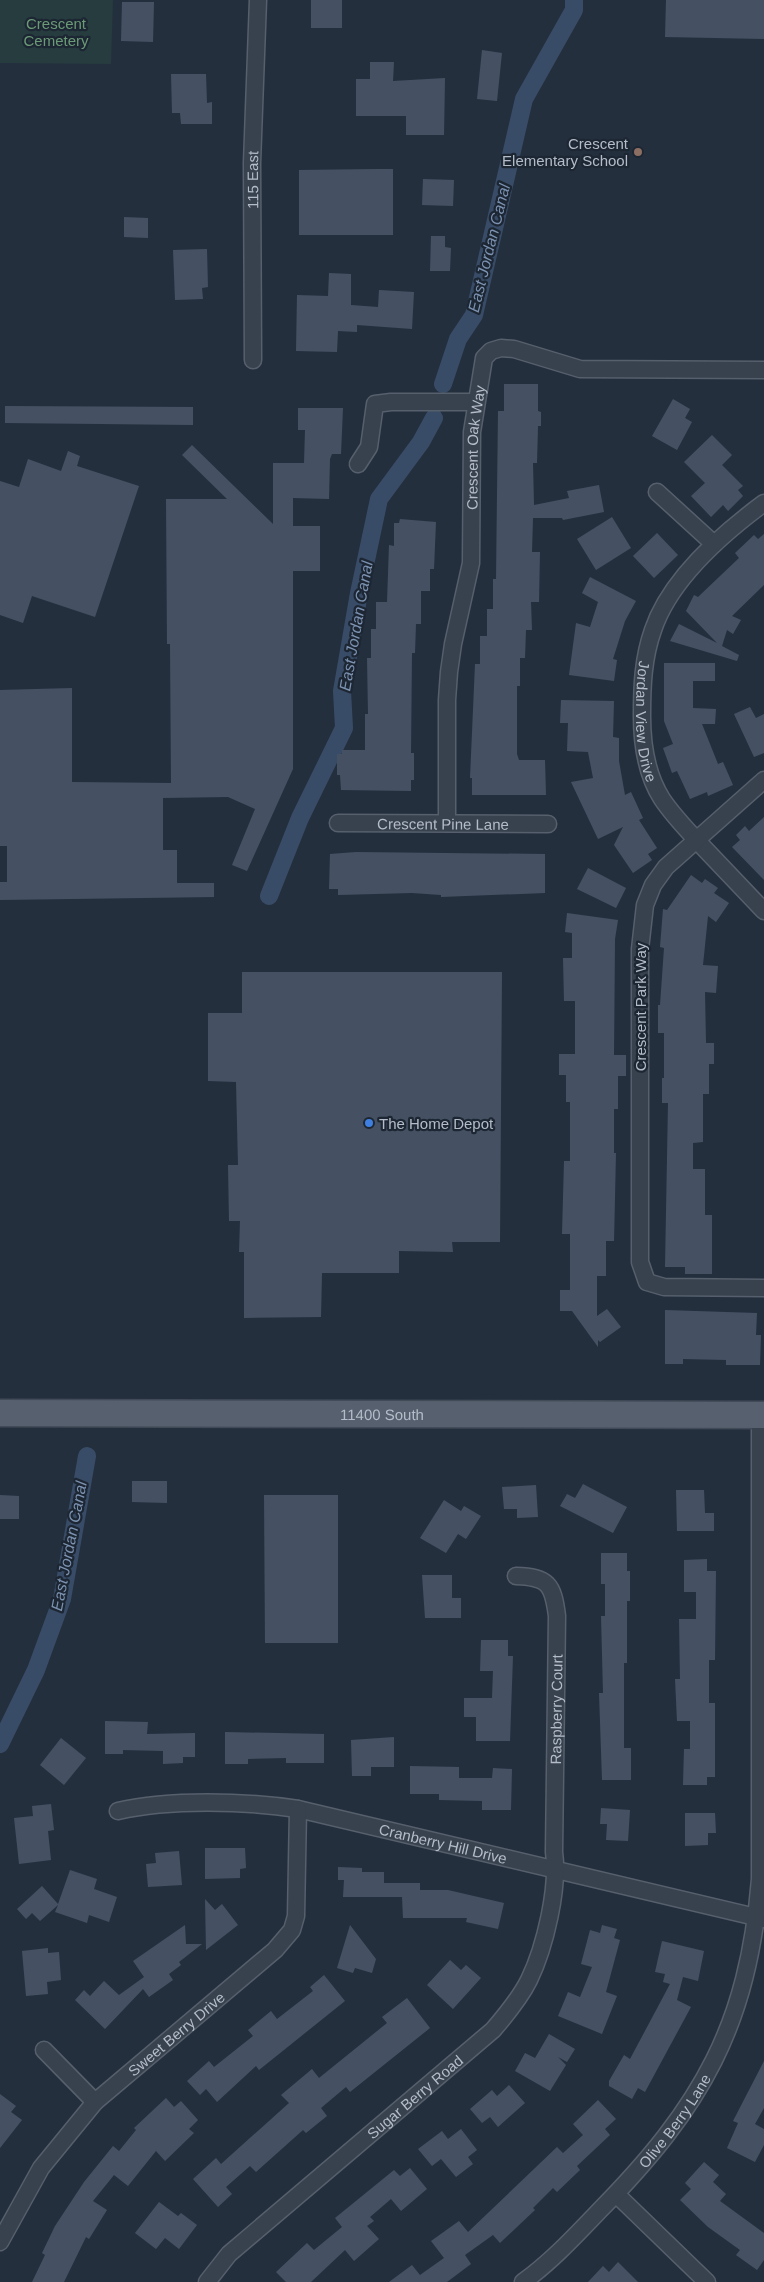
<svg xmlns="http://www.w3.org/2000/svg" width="764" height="2282" font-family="Arial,sans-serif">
<rect width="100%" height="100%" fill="#242f3e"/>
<polygon fill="#263c3f" points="0,0 113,0 111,64 0,63"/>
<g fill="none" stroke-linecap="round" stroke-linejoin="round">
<g stroke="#394c67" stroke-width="18">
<polyline points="443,384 458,339 474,315 524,99 574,10 574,0"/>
<polyline points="269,896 300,818 344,728 342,691 359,593 379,499 421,442 434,418"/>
<polyline points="0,1744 36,1670 62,1599 87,1456"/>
</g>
</g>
<g fill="#455162">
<rect x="311" y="0" width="31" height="28"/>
<polygon points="666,0 764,0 764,39 665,37"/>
<polygon points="122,2 154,2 153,42 121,41"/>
<polygon points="482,50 502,53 497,101 477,99"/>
<polygon points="370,62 394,62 393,81 445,78 444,135 406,135 406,116 356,116 356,79 370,79"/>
<polygon points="171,74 206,74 207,103 212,102 212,124 181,124 180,113 172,113"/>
<polygon points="377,169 393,169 393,235 299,235 299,170"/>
<polygon points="423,179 454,180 453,206 422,205"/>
<polygon points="124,217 148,218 148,238 124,237"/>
<polygon points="431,236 445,236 445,247 451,248 450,271 430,271"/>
<polygon points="207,249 208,287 202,288 203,299 175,300 173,250"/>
<polygon points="329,273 351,274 351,305 378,307 379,290 414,292 412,329 357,325 357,332 338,331 337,352 296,351 297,295 328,296"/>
<polygon points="504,384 538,384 538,411 541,412 541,426 538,426 537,463 533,463 534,505 569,498 567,491 599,485 604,512 563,520 562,518 533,518 532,552 540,552 539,602 531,602 532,630 526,630 525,658 520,658 520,686 517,686 517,754 519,760 545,760 546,795 472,795 472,778 470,778 475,664 480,664 480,636 487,636 487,609 493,609 493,579 496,579 498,411 504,411"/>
<polygon points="673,399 690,409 685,418 692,422 677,450 652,436"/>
<polygon points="5,406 193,407 193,425 5,423"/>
<polygon points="298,408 343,408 341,454 332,454 330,459 329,499 293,498 293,526 320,526 320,571 293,571 293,769 247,871 232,865 255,809 228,797 163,798 163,850 177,850 177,883 214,883 214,897 0,900 0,882 7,882 7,846 0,846 0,690 72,688 72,782 171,783 170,644 167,644 166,499 227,499 182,455 192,445 273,524 273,463 304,463 305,430 298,430"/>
<polygon points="712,435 732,455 722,465 743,486 738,490 743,496 728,511 723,505 711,517 691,496 705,483 684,462"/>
<polygon points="68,451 80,456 77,466 139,486 95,617 32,596 23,623 0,615 0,481 19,487 28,459 61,471"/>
<polygon points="612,517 631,548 596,570 577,539"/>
<polygon points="400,519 436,522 434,569 430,569 430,591 421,591 421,624 416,624 415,653 412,653 411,753 414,753 414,780 411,780 411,791 341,790 340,775 337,775 337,754 342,754 342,750 365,750 365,714 368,714 367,658 371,658 371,629 376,629 376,602 387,602 389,545 394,546 394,523 399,523"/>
<polygon points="657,533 678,555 654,578 633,556"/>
<polygon points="764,534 764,585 732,616 741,620 733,634 727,630 722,646 739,655 737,661 670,641 679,624 717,643 686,611 694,595 698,597 739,558 735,553 754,535 758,539"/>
<polygon points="590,577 636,601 625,621 613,659 617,660 614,681 569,675 576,623 590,627 598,602 582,593"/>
<polygon points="664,663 715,663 715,681 693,681 693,708 716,709 715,724 702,724 718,764 723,762 733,785 708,796 707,792 690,799 677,771 672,773 663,748 673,744 664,721"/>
<polygon points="561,700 614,701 613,737 619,738 619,761 625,795 631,792 643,818 639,820 657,848 648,854 652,860 633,873 614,845 623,827 598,839 571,782 593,778 588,752 567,751 568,723 560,723"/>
<polygon points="750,707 756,718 764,714 764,753 754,757 734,714"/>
<polygon points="764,817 764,880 732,847 740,840 736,835 745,826 749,831"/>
<polygon points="356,852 545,854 545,893 441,897 441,895 412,893 338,895 338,889 329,889 330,854"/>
<polygon points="588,868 626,888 616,908 577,889"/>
<polygon points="691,875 702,883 705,879 718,888 714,893 729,903 716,922 708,916 703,965 718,966 716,993 705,992 706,1043 714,1043 714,1064 709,1064 709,1094 703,1094 703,1142 693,1143 693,1169 705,1169 705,1215 712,1215 712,1274 685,1274 685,1267 665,1267 668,1103 662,1103 662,1078 664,1078 664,1033 658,1033 658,1005 660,1005 664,948 660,947 663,909 667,910"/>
<polygon points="567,913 618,920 615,939 614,1055 626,1055 626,1076 618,1076 618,1109 614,1109 614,1153 616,1153 614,1241 606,1241 606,1276 597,1276 597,1316 607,1309 621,1327 600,1342 598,1340 598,1347 572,1311 560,1311 560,1290 570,1290 570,1234 562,1234 564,1161 570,1161 570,1102 566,1102 566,1075 559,1075 559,1054 575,1054 575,1001 564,1001 563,958 572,958 572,933 565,932"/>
<polygon points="242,972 502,972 500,1242 452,1242 453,1252 399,1251 399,1273 322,1273 321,1317 244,1318 244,1252 239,1252 240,1221 229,1221 228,1165 238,1165 236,1082 208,1081 208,1013 242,1013"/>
<polygon points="665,1310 757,1313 756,1335 761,1335 760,1365 726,1365 726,1360 683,1359 683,1364 665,1364"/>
<polygon points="132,1481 167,1481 167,1503 132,1502"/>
<polygon points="583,1484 627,1507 613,1533 560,1506 567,1494 575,1498"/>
<polygon points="536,1485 538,1517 517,1518 517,1509 504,1509 502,1487"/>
<polygon points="676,1490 704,1490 705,1513 714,1513 714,1531 677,1531"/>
<polygon points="0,1495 19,1496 19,1519 0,1519"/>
<polygon points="264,1495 338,1495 338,1643 265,1643"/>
<polygon points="444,1500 461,1511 464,1506 481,1516 466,1539 458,1534 446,1553 420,1538"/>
<polygon points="601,1553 627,1553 627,1571 630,1571 630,1601 627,1601 627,1663 624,1663 624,1748 631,1748 631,1780 602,1780 599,1693 603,1693 601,1616 605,1616 605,1584 601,1584"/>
<polygon points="707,1559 707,1571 716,1571 715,1660 709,1660 709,1703 715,1703 715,1777 707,1777 707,1785 683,1785 684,1749 690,1749 690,1721 677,1721 675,1679 680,1679 679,1619 696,1619 696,1592 684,1592 684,1560"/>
<polygon points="422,1575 452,1575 452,1598 461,1598 461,1618 425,1618"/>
<polygon points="481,1640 508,1640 508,1656 513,1656 510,1741 476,1741 476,1717 464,1717 464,1698 492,1698 493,1671 480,1671"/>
<polygon points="105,1721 148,1722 147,1734 195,1733 195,1757 183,1757 183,1763 163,1764 163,1751 123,1750 123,1754 105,1754"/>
<polygon points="225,1732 324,1734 324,1763 286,1763 286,1758 248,1759 248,1764 225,1764"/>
<polygon points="394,1737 394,1767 371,1767 371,1776 352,1776 351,1740"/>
<polygon points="61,1738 86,1758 64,1785 40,1765"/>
<polygon points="410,1766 459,1767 459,1778 492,1778 493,1768 512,1769 511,1810 482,1810 482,1801 439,1800 439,1794 410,1794"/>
<polygon points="51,1804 54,1830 48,1831 51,1860 19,1864 14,1818 33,1816 32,1806"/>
<polygon points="601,1808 630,1810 628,1841 606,1840 607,1824 600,1824"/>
<polygon points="685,1813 715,1813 716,1833 708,1833 708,1845 685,1846"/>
<polygon points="205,1848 245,1848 246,1868 240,1869 240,1878 205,1879"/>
<polygon points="179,1851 182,1885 148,1887 146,1864 156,1863 155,1853"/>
<polygon points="338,1867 362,1868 362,1872 384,1872 384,1883 420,1883 420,1890 448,1890 504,1903 498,1929 466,1922 467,1918 403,1918 402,1897 343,1897 344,1880 338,1880"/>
<polygon points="70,1870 97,1879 94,1889 117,1897 109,1922 89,1915 87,1923 55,1912 58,1905 40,1921 32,1913 26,1919 17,1909 42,1886 58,1904"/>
<polygon points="205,1899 215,1910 222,1904 238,1925 206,1950"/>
<polygon points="185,1925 186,1944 202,1944 179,1962 181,1965 169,1974 173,1980 149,1997 143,1989 105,2029 75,2000 84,1990 90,1996 104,1981 119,1995 144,1977 133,1961"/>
<polygon points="350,1925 376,1959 372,1973 355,1968 353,1973 337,1968"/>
<polygon points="602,1925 617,1929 614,1938 620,1940 606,1992 617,1996 602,2034 558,2016 568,1992 580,1997 592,1967 581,1964 590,1930 600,1933"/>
<polygon points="662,1941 704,1951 698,1981 683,1977 677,2000 691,2007 645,2092 638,2088 632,2099 609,2086 609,2081 624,2055 630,2059 670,1984 663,1982 665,1974 655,1972"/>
<polygon points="48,1948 48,1953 59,1952 61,1980 47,1982 48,1994 26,1996 22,1951"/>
<polygon points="450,1960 461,1970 466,1965 481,1978 453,2009 427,1985"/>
<polygon points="324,1975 345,2001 259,2070 256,2066 217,2102 206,2089 200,2095 187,2081 209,2061 214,2067 253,2036 248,2030 271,2011 277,2019 313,1991 310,1987"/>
<polygon points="407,1998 430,2028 350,2092 346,2087 321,2108 327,2116 306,2133 303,2130 256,2172 250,2166 226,2187 232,2194 218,2207 193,2179 216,2158 221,2164 289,2103 281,2095 312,2069 319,2078 387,2023 382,2017"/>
<polygon points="549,2034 575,2049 567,2062 558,2057 566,2065 550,2091 515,2071 525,2053 535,2058"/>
<polygon points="764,2061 764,2108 755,2124 764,2129 764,2145 755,2162 727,2148 738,2123 733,2121"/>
<polygon points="509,2085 525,2103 498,2127 490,2117 482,2123 470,2109 492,2090 497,2096"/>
<polygon points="0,2094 16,2106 11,2112 22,2120 0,2148"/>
<polygon points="166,2098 174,2107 181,2101 198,2120 189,2129 194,2133 165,2161 156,2151 128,2186 114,2175 93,2201 107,2210 89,2239 86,2237 64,2282 32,2282 45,2255 42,2253 55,2226 84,2182 113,2146 119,2151 136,2130 134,2128"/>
<polygon points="598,2100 616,2119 605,2129 610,2135 577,2166 580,2170 557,2192 553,2188 533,2208 535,2210 500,2243 493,2235 465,2255 471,2264 447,2282 389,2282 412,2265 420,2275 444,2258 431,2241 459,2221 468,2232 557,2147 563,2153 583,2135 573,2124"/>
<polygon points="461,2129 477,2150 468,2157 473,2164 456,2177 441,2159 432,2166 418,2149 442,2131 448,2139"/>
<polygon points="704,2162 719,2175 713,2182 726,2194 720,2201 764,2233 764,2260 757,2270 736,2255 740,2250 708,2227 680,2200 691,2189 685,2183"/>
<polygon points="410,2168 427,2189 401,2211 391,2199 370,2217 374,2221 367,2226 379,2239 354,2261 345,2250 311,2282 286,2282 276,2272 307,2243 314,2250 342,2227 335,2218 394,2170 400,2176"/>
<polygon points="159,2202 178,2216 181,2213 197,2225 179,2249 165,2238 156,2249 135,2233"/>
<polygon points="618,2262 638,2282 588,2282 603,2266 609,2272"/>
</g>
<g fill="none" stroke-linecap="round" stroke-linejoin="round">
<defs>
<g id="minor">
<path id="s1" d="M253 360 252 163 258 0"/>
<polyline points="358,464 369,447 375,404 391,402 475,402"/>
<polyline points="657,492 714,544"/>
<path id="s2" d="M764 503C722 534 670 579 653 630 643 658 642 686 642 716 642 745 646 774 662 799 674 817 689 832 704 848 724 869 744 890 764 911"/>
<polyline points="764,780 666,867 653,885 645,905 640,949 640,1262 647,1282 664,1287 764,1288"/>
<path id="s3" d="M338 823 548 824"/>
<path id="s4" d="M447 823V700L449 672 453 644 471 563 472 432 484 358 491 351 501 348 514 349 580 369 764 370"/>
<path id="s5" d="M118 1811C169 1799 246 1801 298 1809L764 1919"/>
<polyline points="44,2050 95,2102"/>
<polyline points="616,2194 707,2282"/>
<path id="s6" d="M0 2242 41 2168 95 2102 275 1950 292 1930 296 1916 298 1809"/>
<path id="s7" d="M207 2282 229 2254 493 2030C506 2015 520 1998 529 1980 545 1947 559 1888 554 1852L557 1616C553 1584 548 1577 516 1576"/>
<path id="s8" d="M523 2282C551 2262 576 2235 600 2210 702 2106 748 2026 760 1879V1415"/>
</g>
<g id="primary">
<path id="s9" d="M0 1413 764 1415"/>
</g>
</defs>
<use href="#minor" stroke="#565f6c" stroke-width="19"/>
<use href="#primary" stroke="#414a57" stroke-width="29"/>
<use href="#minor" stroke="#38414e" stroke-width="16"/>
<use href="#primary" stroke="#56606e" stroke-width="26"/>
</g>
<circle fill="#8d6e63" stroke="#1d2633" stroke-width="2" cx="638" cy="152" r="5"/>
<circle fill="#3f7fe0" stroke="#1d2633" stroke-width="2" cx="369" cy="1123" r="5"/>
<g text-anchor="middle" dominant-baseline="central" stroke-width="4.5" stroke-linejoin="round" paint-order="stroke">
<g font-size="15" fill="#6b9a76" stroke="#1d2633">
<text x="56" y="23">Crescent<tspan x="56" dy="17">Cemetery</tspan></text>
</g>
<g font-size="15" fill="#b4bcc9" stroke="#1d2633" text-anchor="end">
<text x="628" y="143">Crescent<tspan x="628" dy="17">Elementary School</tspan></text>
<text x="379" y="1123" text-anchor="start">The Home Depot</text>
</g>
<g font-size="15" fill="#b4bcc9" stroke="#1d2633">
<text stroke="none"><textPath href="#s1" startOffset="180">115 East</textPath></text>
<text stroke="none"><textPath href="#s4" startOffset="378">Crescent Oak Way</textPath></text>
<text stroke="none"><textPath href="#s2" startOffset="264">Jordan View Drive</textPath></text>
<text stroke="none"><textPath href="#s3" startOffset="105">Crescent Pine Lane</textPath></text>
<text transform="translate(640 1007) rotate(-90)">Crescent Park Way</text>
<text stroke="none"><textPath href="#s9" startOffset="382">11400 South</textPath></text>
<text stroke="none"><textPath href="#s7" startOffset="718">Raspberry Court</textPath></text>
<text stroke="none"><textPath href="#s5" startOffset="330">Cranberry Hill Drive</textPath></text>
<text stroke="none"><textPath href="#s6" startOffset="276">Sweet Berry Drive</textPath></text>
<text stroke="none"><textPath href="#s7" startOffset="279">Sugar Berry Road</textPath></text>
<text stroke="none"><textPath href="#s8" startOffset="222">Olive Berry Lane</textPath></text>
</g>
<g font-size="16" font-style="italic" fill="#7c92b1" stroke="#1d2633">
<text transform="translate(489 248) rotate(-76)">East Jordan Canal</text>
<text transform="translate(356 626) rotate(-80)">East Jordan Canal</text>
<text transform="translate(69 1546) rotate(-79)">East Jordan Canal</text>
</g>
</g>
</svg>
